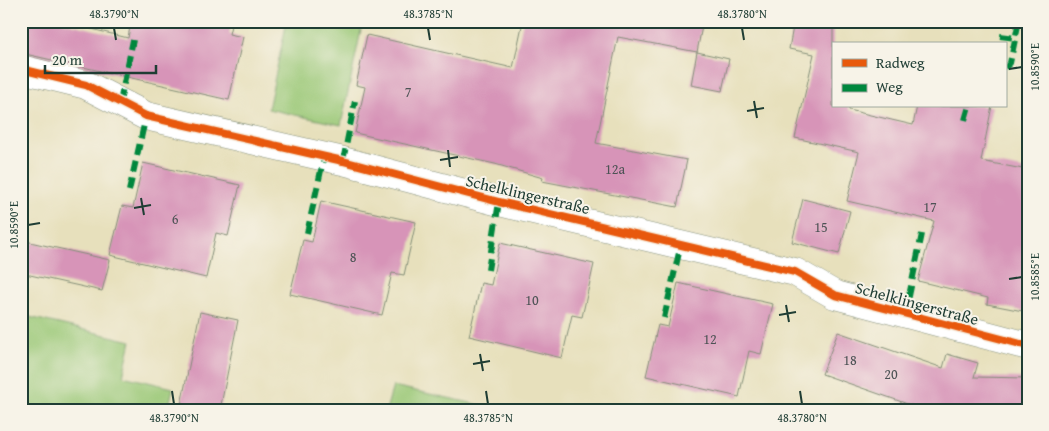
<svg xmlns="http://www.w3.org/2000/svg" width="1049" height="431" font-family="'Gentium Book Plus',serif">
<rect width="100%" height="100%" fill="#f7f3e8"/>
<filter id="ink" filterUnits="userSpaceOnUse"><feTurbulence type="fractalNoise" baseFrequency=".02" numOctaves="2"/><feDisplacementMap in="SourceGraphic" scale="10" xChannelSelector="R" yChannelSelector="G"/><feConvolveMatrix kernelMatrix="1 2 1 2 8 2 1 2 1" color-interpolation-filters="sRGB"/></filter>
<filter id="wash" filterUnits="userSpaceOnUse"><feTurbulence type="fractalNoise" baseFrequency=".0096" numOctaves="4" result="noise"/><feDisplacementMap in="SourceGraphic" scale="20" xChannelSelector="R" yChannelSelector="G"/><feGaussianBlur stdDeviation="1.12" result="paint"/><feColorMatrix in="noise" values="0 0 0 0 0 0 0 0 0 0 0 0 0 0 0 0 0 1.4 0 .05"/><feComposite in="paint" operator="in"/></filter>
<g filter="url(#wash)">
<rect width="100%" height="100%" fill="#e7e0bc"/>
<g fill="#99c775" stroke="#5c8254">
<polygon points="287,21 363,21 341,125 268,109"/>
<polygon points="21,315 131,341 123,376 173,388 168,410 21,410"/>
<polygon points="393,386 503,410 386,410"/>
</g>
<g id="blocks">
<g fill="#d794b8">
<polygon points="21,21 59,21 128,38 131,21 232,21 229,34 243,37 229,100 21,53"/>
<polygon points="523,21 703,21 697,52 618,37 596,143 687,160 677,207 542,181 543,178 495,164 355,133 365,87 356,85 367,35 513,68"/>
<polygon points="794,21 833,21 833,106 849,106 849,110 913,125 917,106 992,106 981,161 1028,170 1028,312 987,304 988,298 918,281 934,221 847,201 859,152 795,138 814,54 789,49"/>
<polygon points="697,52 729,59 722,91 691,85"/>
<polygon points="143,163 240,185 228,236 216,233 206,278 110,255 122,206 133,208"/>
<polygon points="803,199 850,211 839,254 792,242"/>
<polygon points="321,201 416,222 404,275 392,273 382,315 290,294 303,240 312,242"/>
<polygon points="21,240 110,260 102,291 21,273"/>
<polygon points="500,243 594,264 582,317 572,315 562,358 469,336 481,283 491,285"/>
<polygon points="678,283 773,304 761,354 749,351 739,397 646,376 658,325 668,327"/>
<polygon points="200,312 238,320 220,410 180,410"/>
<polygon points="838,332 943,368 947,354 978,363 974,377 1028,378 1028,410 925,410 822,374"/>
</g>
</g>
</g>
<g filter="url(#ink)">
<use href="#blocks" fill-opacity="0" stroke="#838e78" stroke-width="1"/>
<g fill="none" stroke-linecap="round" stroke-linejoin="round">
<defs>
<polyline id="minor" points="21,69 86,85 146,116 343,161 499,202 795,272 835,295 1028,346"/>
</defs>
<use href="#minor" stroke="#838e78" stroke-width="29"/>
<use href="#minor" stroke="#fff" stroke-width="28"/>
<g stroke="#00873e" stroke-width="6" stroke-dasharray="12 6" stroke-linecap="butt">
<polyline points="1000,36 1015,38"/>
<polyline points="1005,68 1010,63 1019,21"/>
<polyline points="120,102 133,40"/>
<polyline points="965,120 969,106"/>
<polyline points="343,161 355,101"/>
<polyline points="129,191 146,116"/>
<polyline points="307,233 324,157"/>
<polyline points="488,270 499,202"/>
<polyline points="905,315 922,234"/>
<polyline points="664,318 681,244"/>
</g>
<defs>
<polyline id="cycleway" points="21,69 86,85 146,116 343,161 499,202 795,272 835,295 1028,346"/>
</defs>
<use href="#cycleway" stroke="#f7f3e8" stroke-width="11"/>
<use href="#cycleway" stroke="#e8590c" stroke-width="8"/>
</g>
</g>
<path fill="none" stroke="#1f3d34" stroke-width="2" d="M114 28 116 40M428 28 430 40M742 28 744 40M1009 69 1022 67M754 101 757 118M747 111 764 108M448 150 450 167M440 160 458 157M141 198 144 215M134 208 151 205M28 225 40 223M1009 279 1022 277M786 305 789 322M779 315 796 312M480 354 483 371M473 364 490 361M172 391 174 404M486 391 488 404M800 391 802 404"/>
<g text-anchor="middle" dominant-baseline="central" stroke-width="4" stroke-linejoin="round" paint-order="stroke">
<g font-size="14" fill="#4d5355">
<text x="408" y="92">7</text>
<text x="615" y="169">12a</text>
<text x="930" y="207">17</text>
<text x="175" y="219">6</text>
<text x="821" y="227">15</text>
<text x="353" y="257">8</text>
<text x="532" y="300">10</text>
<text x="710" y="339">12</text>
<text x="850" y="360">18</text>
<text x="891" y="374">20</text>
</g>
<g font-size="16" fill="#1f3d34" stroke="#f7f3e8">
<text transform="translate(528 194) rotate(13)">Schelklingerstraße</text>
<text transform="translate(917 303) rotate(15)">Schelklingerstraße</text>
</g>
</g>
<rect width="1049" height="431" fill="none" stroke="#f7f3e8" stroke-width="55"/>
<rect x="832" y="42" width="175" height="65" fill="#f7f3e8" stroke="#a1aaa0"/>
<rect x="842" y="59" width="25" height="8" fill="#e8590c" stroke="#a1aaa0"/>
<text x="876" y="68" font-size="15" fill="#1f3d34">Radweg</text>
<rect x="842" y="84" width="25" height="8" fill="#00873e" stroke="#a1aaa0"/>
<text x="876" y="92" font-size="15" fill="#1f3d34">Weg</text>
<path d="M45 65v8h111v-8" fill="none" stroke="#1f3d34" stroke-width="2.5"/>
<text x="52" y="65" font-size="15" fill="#1f3d34" stroke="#f7f3e8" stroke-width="4" paint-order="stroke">20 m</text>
<rect x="28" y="28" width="994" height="376" fill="none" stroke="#1f3d34" stroke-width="2"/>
<g font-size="12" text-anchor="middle" fill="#1f3d34">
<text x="114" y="18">48.3790°N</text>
<text x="428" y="18">48.3785°N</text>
<text x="742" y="18">48.3780°N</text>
<text transform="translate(1035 67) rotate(-90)" y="4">10.8590°E</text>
<text transform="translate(14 225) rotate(-90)" y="4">10.8590°E</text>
<text transform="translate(1035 277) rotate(-90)" y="4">10.8585°E</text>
<text x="174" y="422">48.3790°N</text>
<text x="488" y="422">48.3785°N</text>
<text x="802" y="422">48.3780°N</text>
</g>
</svg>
